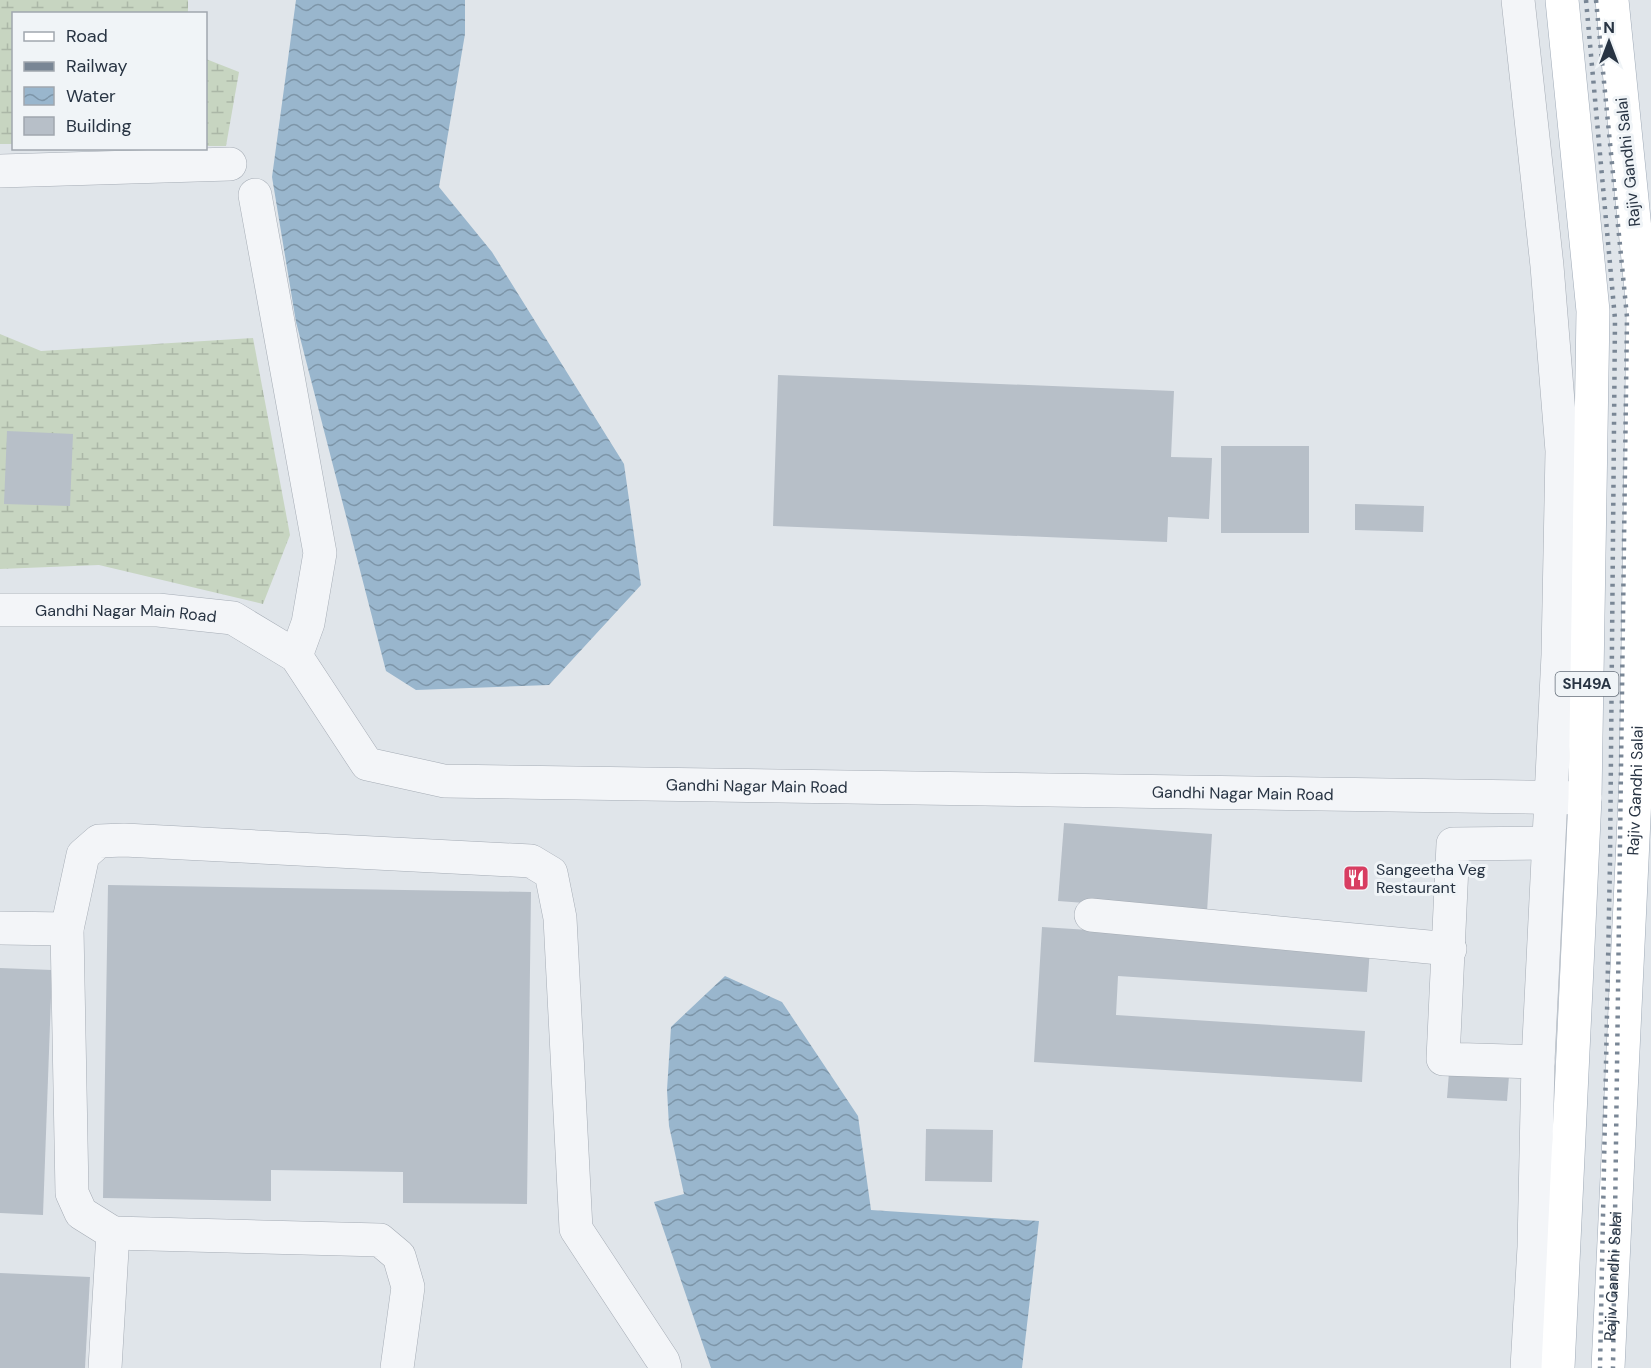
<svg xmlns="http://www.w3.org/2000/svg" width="1651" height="1368" font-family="'DM Sans',sans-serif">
<defs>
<pattern id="wetland-marsh" width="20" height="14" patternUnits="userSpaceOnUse" patternTransform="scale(1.5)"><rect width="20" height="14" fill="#c7d5c1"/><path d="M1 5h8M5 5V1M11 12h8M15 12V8" fill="none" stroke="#abb7a7"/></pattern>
<pattern id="water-waves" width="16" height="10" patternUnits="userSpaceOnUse" patternTransform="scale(1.5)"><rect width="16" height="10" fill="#99b6cd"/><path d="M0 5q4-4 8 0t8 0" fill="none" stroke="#7d95a8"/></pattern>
</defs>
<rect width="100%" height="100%" fill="#e0e5ea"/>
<g fill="url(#wetland-marsh)">
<polygon points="0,0 188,0 188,13 14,14 13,144 0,144"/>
<polygon points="206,59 239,72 226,146 206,146"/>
<polygon points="0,334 41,351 253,338 290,535 263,604 99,565 0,569"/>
</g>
<g fill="url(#water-waves)">
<polygon points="296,0 465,0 465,34 439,187 492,252 624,464 641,585 549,685 416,690 386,671 296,322 272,177"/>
<polygon points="725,976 782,1002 858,1116 871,1210 1039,1221 1022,1368 711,1368 654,1202 684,1194 669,1126 667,1090 671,1027"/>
</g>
<g fill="#b7bfc8">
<polygon points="778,375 1174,391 1171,457 1212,458 1209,519 1168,517 1167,542 773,526"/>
<polygon points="7,431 73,434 70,506 4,504"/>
<rect x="1221" y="446" width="88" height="87"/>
<polygon points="1355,504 1424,506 1423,532 1355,530"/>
<polygon points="1064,823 1212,834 1207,912 1058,901"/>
<polygon points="108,885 531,892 527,1204 403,1203 403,1172 271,1170 271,1201 103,1198"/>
<polygon points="1042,927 1370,948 1367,992 1118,976 1116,1015 1365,1031 1362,1082 1034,1062"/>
<polygon points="0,968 52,970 43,1215 0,1213"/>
<polygon points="1449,1072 1509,1076 1507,1101 1447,1098"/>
<polygon points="926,1129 993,1130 992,1182 925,1181"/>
<polygon points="0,1273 90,1277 85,1368 0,1368"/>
</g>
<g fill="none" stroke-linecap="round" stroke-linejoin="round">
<defs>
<g id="minor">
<polyline points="1518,0 1547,266 1562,451 1558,655 1538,1062 1534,1247 1527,1368"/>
<polyline points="0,171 230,164"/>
<polyline points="255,195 320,553 308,623 296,656"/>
<path id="s1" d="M0 610H158L233 618 296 656 367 764 444 781 1585 798"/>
<polyline points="1091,915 1450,949"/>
<polyline points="0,928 67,929"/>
<polyline points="1538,1062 1443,1059 1453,844 1548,843"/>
<polyline points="113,1233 380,1240 399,1256 408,1287 397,1368"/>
<polyline points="105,1368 113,1233 81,1213 72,1193 67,929 83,855 99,841 124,840 531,861 551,873 560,918 576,1229 663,1361 665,1368"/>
</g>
<g id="major">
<polyline points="1558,1368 1585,798 1593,311 1562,0"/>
<path id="s2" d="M1608 1368 1636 776 1643 309 1612 0"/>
</g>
</defs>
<use href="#minor" stroke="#a5acb5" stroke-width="34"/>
<use href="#major" stroke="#9faab7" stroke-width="34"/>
<use href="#minor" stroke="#f3f5f8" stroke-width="33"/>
<use href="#major" stroke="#fff" stroke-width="33"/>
<g stroke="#798695" stroke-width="4.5" stroke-dasharray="3 6" stroke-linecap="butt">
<polyline points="1586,0 1615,319 1610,862 1600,1368"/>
<polyline points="1596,0 1627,317 1613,1368"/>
</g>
</g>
<defs>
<symbol id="restaurant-square" viewBox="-11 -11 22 22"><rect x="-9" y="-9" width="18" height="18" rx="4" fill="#d83d61" stroke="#f0f4f7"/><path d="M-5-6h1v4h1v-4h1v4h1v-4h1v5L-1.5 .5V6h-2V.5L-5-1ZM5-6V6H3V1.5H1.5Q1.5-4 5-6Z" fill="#fff"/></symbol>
</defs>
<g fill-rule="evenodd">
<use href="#restaurant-square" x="1341" y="863" width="30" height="30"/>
</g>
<g text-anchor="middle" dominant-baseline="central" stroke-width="6" stroke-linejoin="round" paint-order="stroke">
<rect fill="#f0f4f7" stroke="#646e79" stroke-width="1.5" x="1555.5" y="672" width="63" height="24" rx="4.5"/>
<g font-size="15" font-weight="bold" fill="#283443">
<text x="1587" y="684">SH49A</text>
</g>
<g font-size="16" fill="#283443" stroke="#f0f4f7">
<text transform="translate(1628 162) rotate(-96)">Rajiv Gandhi Salai</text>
<text stroke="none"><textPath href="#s1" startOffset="126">Gandhi Nagar Main Road</textPath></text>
<text stroke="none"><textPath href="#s1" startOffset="828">Gandhi Nagar Main Road</textPath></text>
<text stroke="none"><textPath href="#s2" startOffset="578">Rajiv Gandhi Salai</textPath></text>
<text stroke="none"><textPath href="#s1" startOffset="1314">Gandhi Nagar Main Road</textPath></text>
<text stroke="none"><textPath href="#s2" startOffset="92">Rajiv Gandhi Salai</textPath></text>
</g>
<g font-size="16" fill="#283443" stroke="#f0f4f7" text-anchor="start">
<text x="1376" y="869">Sangeetha Veg<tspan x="1376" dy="18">Restaurant</tspan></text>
</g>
</g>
<rect x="12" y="12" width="195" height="138" fill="#f0f4f7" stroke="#a0a7af" stroke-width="1.5"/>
<rect x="24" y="32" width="30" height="9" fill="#ffffff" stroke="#a0a7af" stroke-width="1.5"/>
<text x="66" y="42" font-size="18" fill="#283443">Road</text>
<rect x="24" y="62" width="30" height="9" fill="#798695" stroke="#a0a7af" stroke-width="1.5"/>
<text x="66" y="72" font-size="18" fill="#283443">Railway</text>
<rect x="24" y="87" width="30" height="18" fill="url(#water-waves)" stroke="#a0a7af" stroke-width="1.5"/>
<text x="66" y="102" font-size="18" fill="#283443">Water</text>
<rect x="24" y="117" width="30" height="18" fill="#b7bfc8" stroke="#a0a7af" stroke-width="1.5"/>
<text x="66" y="132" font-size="18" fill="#283443">Building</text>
<g transform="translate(1609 42)" stroke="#f0f4f7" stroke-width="4.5" paint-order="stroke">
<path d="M0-4.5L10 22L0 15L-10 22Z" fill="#283443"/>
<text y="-9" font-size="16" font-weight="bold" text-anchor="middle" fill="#283443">N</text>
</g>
</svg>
